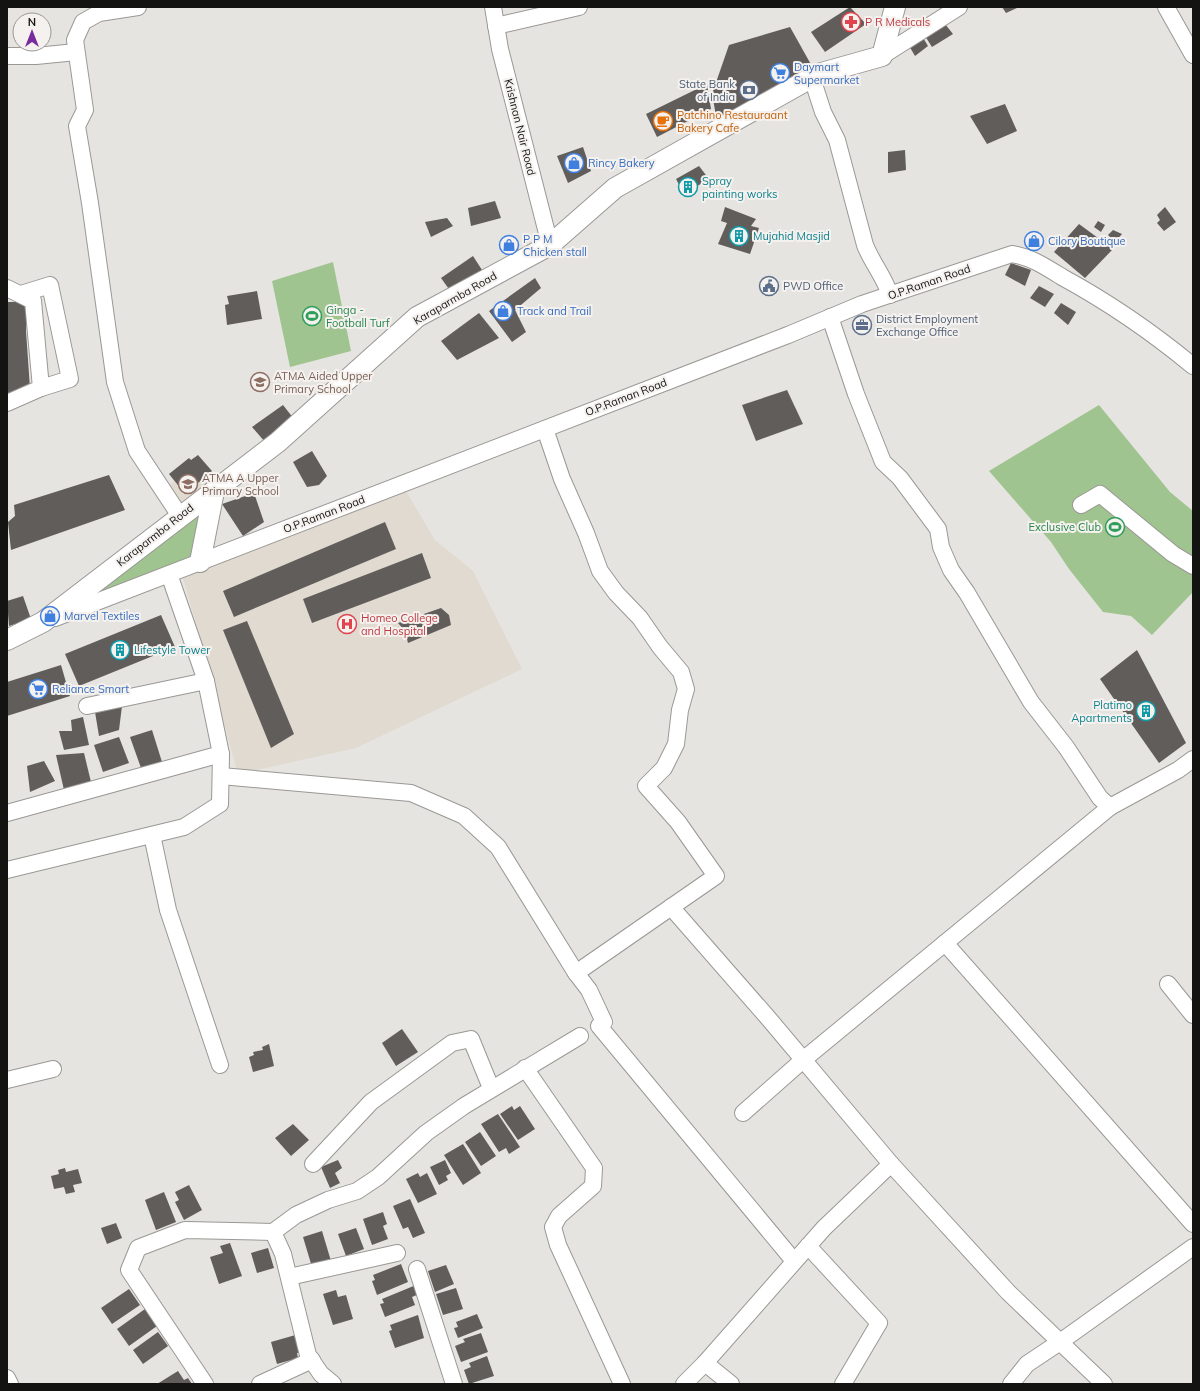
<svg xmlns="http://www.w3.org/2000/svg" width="1200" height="1391" font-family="Mulish,sans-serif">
<rect width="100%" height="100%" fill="#e6e4e1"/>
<g fill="#e1dad0">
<polygon points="194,467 210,480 181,502 165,488"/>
<polygon points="406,491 435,540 473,571 522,669 356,748 238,774 183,578"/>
</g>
<g fill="#a0c48f">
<polygon points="333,262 351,351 290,367 272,281"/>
<polygon points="1099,405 1170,492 1193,511 1193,592 1152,635 1131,616 1103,612 1069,569 1051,542 989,471"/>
<polygon points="208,500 200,562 72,606"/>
</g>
<g fill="#605d5b">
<polygon points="850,7 866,24 825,52 811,32"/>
<polygon points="1002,7 1019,7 1006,13"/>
<polygon points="945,24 953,34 932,47 925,36"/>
<polygon points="790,27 813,68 717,121 712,94 729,45"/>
<polygon points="922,36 928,46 915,56 908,44"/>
<polygon points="707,84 711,109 657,137 646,114"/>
<polygon points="1005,104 1017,131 987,144 970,116"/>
<polygon points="583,147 591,171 568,183 557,156"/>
<polygon points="905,150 906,170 888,173 888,152"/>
<polygon points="699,166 709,179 684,194 676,179"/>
<polygon points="495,201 501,218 471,226 468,208"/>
<polygon points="725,207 756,219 751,226 759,228 750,254 718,244 727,223 721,221"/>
<polygon points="1165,207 1176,222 1164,231 1157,223 1160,220 1157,215"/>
<polygon points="447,218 453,226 431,237 425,222"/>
<polygon points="1098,221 1105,225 1101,232 1094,227"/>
<polygon points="1079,224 1113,249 1085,278 1054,252"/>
<polygon points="1113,230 1122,234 1115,242 1108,235"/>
<polygon points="473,256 482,270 451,292 441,278"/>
<polygon points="1011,263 1031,270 1025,286 1005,275"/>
<polygon points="535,278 541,288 515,310 526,332 512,342 489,311"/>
<polygon points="1039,286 1054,294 1045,307 1030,298"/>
<polygon points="257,291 262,319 227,325 225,305 229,304 227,296"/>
<polygon points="7,302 21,302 27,307 26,331 30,388 7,397"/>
<polygon points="1061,303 1076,312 1068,325 1054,313"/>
<polygon points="479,313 499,338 457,360 441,341"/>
<polygon points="787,390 803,424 756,441 742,405"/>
<polygon points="283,405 294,419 265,442 252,427"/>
<polygon points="312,451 327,476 319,485 307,487 293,462"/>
<polygon points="198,455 212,471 185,494 169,474 189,458 191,460"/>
<polygon points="109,475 125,510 11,550 8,522 15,516 14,505"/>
<polygon points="254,493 264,522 243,536 222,504"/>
<polygon points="385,522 396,549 234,617 223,591"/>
<polygon points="422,553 431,578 312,623 303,599"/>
<polygon points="23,596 31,619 9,626 7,601"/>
<polygon points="441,608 449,615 451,625 408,643 405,631 398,623"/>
<polygon points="161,615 175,647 79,686 65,654"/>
<polygon points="247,621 294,734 271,748 223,630"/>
<polygon points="1137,650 1186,743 1159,763 1100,679"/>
<polygon points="61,665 70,696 7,716 7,682"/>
<polygon points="122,706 119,730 99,736 95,712"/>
<polygon points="83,717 89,745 64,750 59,731 72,731 71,720"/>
<polygon points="152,730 162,762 141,768 130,737"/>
<polygon points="119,737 129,763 103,772 94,745"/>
<polygon points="84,753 91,782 64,790 56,755"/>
<polygon points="44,761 55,781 30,792 27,766"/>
<polygon points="402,1029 418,1052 396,1066 382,1043"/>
<polygon points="269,1044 274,1066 253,1072 249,1057 254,1055 253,1052 263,1050 262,1047"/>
<polygon points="512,1106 514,1110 520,1106 535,1129 518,1140 500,1114"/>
<polygon points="498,1114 520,1147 509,1154 506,1148 499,1152 481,1124"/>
<polygon points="293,1124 309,1140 291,1156 275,1138"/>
<polygon points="480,1132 496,1156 481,1166 465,1142"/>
<polygon points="463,1144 481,1173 463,1185 444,1155"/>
<polygon points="338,1160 342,1168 335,1173 340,1183 330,1188 321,1167"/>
<polygon points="445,1160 451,1173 446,1176 448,1180 439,1185 430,1167"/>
<polygon points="65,1168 66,1172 78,1169 82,1183 73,1185 75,1192 66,1194 64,1187 54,1189 51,1176 59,1174 58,1170"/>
<polygon points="418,1173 420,1177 427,1173 437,1194 418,1203 406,1179"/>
<polygon points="189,1185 202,1210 184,1220 175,1202 179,1200 175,1192"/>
<polygon points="164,1192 176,1222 156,1230 145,1200"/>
<polygon points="410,1199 425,1233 413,1238 408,1227 403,1229 393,1206"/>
<polygon points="383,1212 387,1224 383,1226 388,1239 372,1245 363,1219"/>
<polygon points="116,1223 122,1238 107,1244 101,1228"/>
<polygon points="356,1228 364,1249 346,1256 338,1234"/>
<polygon points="322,1231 331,1261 312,1267 303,1237"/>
<polygon points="230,1243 242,1276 219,1284 210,1257 223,1253 220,1246"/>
<polygon points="268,1248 274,1268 257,1273 251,1253"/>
<polygon points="401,1264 408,1282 377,1295 372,1281 375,1280 373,1275"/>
<polygon points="446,1265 454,1284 435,1292 428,1271"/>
<polygon points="416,1285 419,1294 412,1297 415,1305 385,1317 380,1304 384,1303 382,1299"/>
<polygon points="456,1288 463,1309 443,1315 436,1294"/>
<polygon points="129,1289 140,1305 112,1324 101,1308"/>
<polygon points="336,1290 338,1297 346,1295 353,1319 333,1325 323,1294"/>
<polygon points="145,1309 157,1326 129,1346 117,1329"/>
<polygon points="477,1314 483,1328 458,1338 454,1328 458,1327 456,1322"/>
<polygon points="418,1315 424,1338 395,1348 389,1331 392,1330 390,1325"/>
<polygon points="158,1332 168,1346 143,1364 133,1350"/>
<polygon points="481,1333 488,1352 461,1362 455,1346 465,1342 463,1339"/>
<polygon points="299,1334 304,1352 297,1353 298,1358 277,1364 271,1342"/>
<polygon points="487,1356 494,1376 469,1384 464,1370 471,1367 469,1363"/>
<polygon points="178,1371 184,1380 188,1378 192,1384 157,1384"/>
</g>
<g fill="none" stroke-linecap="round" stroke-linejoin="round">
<defs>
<g id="minor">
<polyline points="138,7 99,13 83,22 75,40 85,110 77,126 90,203 115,382 137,451 180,516"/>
<polyline points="493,7 500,49 550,245"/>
<polyline points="1166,7 1193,55"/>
<polyline points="496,26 579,7"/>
<polyline points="7,56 36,56 76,52"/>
<polyline points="882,56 959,7"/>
<path d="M812 78 823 112 837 140 865 245C872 263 884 276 890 295"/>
<polyline points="7,288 33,301 41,388 7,403"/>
<polyline points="21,294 50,285 70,379 41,388"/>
<polyline points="830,317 856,394 883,462 900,478 938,529 941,547 951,570 967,593 1031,702 1066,747 1100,798 1110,807 1178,770 1193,759"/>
<polyline points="545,429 562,479 586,533 600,571 616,593 640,618 660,647 681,672 686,689 680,710 676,744 664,768 646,786 678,822 716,876 576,973 589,990 604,1022 599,1026 794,1261"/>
<polyline points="1081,505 1100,494 1173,554 1193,566"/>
<path d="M55 618 788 335 862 304 1012 254C1031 257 1046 267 1062 277 1108 302 1153 333 1193 366"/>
<polyline points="87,706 206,681"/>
<polyline points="221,776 411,793 464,816 498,847 576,973"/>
<polyline points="7,813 221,754"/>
<polyline points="152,835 168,910 220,1065"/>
<polyline points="7,870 184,827 220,804 221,754 206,681 169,574"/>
<polyline points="671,907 769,1019 891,1164 1008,1292 1060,1342 1193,1247"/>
<polyline points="945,943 1193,1224"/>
<polyline points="1168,984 1193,1015"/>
<polyline points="525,1068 594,1168 593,1186 559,1216 553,1227 558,1245 622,1384"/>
<polyline points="7,1080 53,1069"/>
<polyline points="743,1113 803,1060 1110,807"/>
<polyline points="313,1164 371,1102 452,1043 471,1039 491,1088"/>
<polyline points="808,1246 879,1323 843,1384"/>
<polyline points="417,1269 454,1384"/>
<polyline points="289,1277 397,1253"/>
<polyline points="705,1363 731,1384"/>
<polyline points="7,1378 10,1384"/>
<polyline points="205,1384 129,1270 138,1248 185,1230 273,1232"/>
<polyline points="260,1384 312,1360"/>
<polyline points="333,1384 321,1374 308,1355 283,1254 273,1232 296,1215 328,1200 357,1191 378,1177 426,1133 464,1106 580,1036"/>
<polyline points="684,1384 705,1363 824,1228 891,1164"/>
<polyline points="1011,1384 1027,1364 1060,1342 1104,1384"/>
</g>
<g id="major">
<polyline points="200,562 214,491"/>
<polyline points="7,640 43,622 278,442 417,317 550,245 615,188 818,74 882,56 895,7"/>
</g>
</defs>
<use href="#minor" stroke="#9a9895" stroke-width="18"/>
<use href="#major" stroke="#9a9895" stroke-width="22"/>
<use href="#minor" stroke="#fff" stroke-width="16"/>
<use href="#major" stroke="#fff" stroke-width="20"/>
</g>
<defs>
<symbol id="pharmacy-ring" viewBox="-11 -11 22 22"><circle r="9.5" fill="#f4f1ee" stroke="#e0444e" stroke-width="1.5"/><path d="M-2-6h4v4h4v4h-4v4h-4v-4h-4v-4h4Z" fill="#e0444e"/></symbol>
<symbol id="supermarket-ring" viewBox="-11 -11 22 22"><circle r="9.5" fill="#f4f1ee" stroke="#3f7fe0" stroke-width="1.5"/><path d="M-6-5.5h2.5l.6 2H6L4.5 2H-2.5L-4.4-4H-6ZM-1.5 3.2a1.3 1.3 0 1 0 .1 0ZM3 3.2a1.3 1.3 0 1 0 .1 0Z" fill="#3f7fe0"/></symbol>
<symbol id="bank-ring" viewBox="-11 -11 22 22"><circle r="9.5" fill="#f4f1ee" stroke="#5c6f8a" stroke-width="1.5"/><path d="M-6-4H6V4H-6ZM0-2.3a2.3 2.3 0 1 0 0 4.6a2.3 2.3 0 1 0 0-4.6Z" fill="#5c6f8a"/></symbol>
<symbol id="cafe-ring" viewBox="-11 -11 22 22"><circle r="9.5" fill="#f4f1ee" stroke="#e8710a" stroke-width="1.5"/><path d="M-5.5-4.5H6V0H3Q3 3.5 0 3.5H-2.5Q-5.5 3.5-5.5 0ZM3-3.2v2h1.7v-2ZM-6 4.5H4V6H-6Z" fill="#e8710a"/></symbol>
<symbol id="shop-ring" viewBox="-11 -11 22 22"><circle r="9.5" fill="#f4f1ee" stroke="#3f7fe0" stroke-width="1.5"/><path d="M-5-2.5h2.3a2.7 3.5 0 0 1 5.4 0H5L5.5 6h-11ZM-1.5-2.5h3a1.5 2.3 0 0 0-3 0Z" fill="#3f7fe0"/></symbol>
<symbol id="building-ring" viewBox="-11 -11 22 22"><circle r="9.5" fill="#f4f1ee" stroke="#0f9aa8" stroke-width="1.5"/><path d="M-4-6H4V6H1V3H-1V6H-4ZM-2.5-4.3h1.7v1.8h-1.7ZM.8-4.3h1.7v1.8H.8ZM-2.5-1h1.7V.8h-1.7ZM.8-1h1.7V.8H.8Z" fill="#0f9aa8"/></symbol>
<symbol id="civic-ring" viewBox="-11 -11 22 22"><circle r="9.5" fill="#f4f1ee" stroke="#5c6f8a" stroke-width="1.5"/><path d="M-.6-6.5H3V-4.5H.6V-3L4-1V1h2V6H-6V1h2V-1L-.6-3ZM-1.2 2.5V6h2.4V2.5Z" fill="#5c6f8a"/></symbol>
<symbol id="stadium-ring" viewBox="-11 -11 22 22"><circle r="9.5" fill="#f4f1ee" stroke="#2e9e5b" stroke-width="1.5"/><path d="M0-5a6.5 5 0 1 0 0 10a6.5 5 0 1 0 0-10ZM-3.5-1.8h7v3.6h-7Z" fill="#2e9e5b"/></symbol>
<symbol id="office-ring" viewBox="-11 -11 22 22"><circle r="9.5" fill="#f4f1ee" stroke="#5c6f8a" stroke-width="1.5"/><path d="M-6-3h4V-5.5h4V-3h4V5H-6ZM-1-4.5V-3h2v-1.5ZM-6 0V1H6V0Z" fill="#5c6f8a"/></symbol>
<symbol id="school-ring" viewBox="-11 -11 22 22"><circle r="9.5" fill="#f4f1ee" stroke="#8d6e63" stroke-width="1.5"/><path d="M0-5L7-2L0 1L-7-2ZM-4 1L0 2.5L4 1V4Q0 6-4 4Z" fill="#8d6e63"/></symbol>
<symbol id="hospital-ring" viewBox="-11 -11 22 22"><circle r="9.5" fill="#f4f1ee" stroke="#e0444e" stroke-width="1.5"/><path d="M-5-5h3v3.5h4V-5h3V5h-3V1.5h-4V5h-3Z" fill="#e0444e"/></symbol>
</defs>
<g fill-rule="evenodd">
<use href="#pharmacy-ring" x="840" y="11" width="22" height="22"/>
<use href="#supermarket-ring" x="769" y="62" width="22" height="22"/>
<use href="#bank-ring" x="738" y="79" width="22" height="22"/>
<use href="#cafe-ring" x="652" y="110" width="22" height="22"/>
<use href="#shop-ring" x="563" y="152" width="22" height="22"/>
<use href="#building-ring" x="677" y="176" width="22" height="22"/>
<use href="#building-ring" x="728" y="225" width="22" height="22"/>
<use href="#shop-ring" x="1023" y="230" width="22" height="22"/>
<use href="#shop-ring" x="498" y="234" width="22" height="22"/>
<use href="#civic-ring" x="758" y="275" width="22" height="22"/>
<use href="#shop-ring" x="492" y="300" width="22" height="22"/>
<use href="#stadium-ring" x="301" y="305" width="22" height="22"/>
<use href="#office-ring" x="851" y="314" width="22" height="22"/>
<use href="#school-ring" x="249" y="371" width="22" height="22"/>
<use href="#school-ring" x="177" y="473" width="22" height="22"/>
<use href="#stadium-ring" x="1104" y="516" width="22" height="22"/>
<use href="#shop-ring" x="39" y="605" width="22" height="22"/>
<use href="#hospital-ring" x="336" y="613" width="22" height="22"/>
<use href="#building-ring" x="109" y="639" width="22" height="22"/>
<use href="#supermarket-ring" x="27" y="678" width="22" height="22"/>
<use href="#building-ring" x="1135" y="700" width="22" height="22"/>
</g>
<g text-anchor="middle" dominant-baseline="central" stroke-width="4" stroke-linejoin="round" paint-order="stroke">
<g font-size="11" fill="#be3a42" stroke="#f4f1ee" text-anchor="start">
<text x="865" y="22">P R Medicals</text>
<text x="361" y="618">Homeo College<tspan x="361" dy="13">and Hospital</tspan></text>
</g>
<g font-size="11" fill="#366cbe" stroke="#f4f1ee" text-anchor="start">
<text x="794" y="67">Daymart<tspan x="794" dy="13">Supermarket</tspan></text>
<text x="588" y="163">Rincy Bakery</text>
<text x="523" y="239">P P M<tspan x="523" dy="13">Chicken stall</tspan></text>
<text x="1048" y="241">Cilory Boutique</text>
<text x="517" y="311">Track and Trail</text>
<text x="64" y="616">Marvel Textiles</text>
<text x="52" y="689">Reliance Smart</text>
</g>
<g font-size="11" fill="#4e5e75" stroke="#f4f1ee" text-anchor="start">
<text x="735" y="84" text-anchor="end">State Bank<tspan x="735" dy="13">of India</tspan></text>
<text x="783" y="286">PWD Office</text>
<text x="876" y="319">District Employment<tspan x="876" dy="13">Exchange Office</tspan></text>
</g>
<g font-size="11" fill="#c56008" stroke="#f4f1ee" text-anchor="start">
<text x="677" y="115">Patchino Restauraant<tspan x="677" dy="13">Bakery Cafe</tspan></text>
</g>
<g font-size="11" fill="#131311" stroke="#f4f1ee">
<text transform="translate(520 127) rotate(76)">Krishnan Nair Road</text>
<text transform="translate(929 282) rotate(-19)">O.P.Raman Road</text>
<text transform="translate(455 298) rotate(-30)">Karaparmba Road</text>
<text transform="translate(626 397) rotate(-21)">O.P.Raman Road</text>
<text transform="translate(324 514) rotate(-21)">O.P.Raman Road</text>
<text transform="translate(155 535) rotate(-38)">Karaparmba Road</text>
</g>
<g font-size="11" fill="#0d838f" stroke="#f4f1ee" text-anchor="start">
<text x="702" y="181">Spray<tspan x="702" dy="13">painting works</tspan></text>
<text x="753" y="236">Mujahid Masjid</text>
<text x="134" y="650">Lifestyle Tower</text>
<text x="1132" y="705" text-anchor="end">Platimo<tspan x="1132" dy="13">Apartments</tspan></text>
</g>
<g font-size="11" fill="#27864d" stroke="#f4f1ee" text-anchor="start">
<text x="326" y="310">Ginga -<tspan x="326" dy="13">Football Turf</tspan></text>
<text x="1101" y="527" text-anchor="end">Exclusive Club</text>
</g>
<g font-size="11" fill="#785e54" stroke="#f4f1ee" text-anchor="start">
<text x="274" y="376">ATMA Aided Upper<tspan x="274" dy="13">Primary School</tspan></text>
<text x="202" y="478">ATMA A Upper<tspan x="202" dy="13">Primary School</tspan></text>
</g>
</g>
<rect width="1200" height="1391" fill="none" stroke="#131311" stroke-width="16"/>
<g transform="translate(32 32)"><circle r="19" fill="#f4f1ee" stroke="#9a9896"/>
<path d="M0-3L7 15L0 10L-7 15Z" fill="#772b9d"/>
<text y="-6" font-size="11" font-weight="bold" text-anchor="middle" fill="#131311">N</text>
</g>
</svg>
